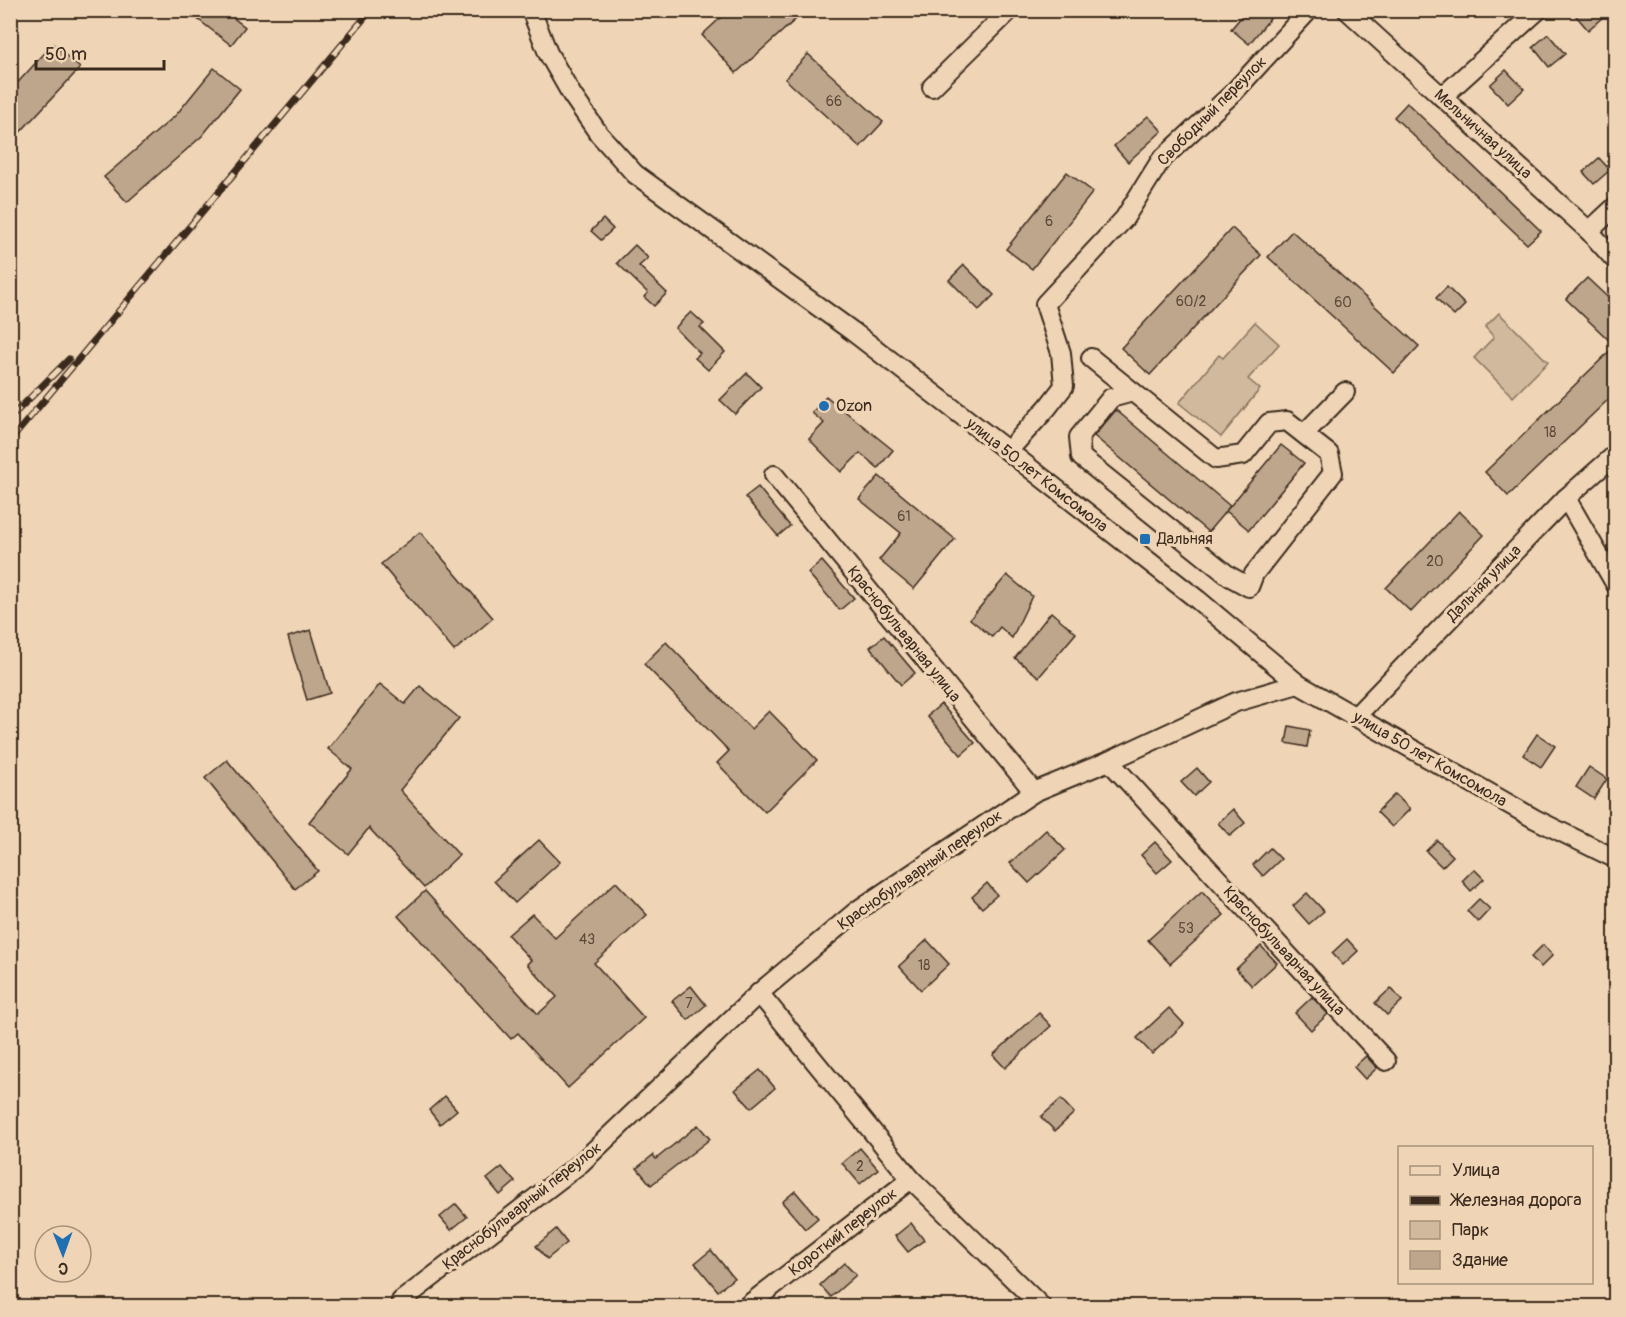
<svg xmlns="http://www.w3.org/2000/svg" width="1626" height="1317" font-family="Pangolin,sans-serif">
<rect width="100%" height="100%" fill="#efd5b6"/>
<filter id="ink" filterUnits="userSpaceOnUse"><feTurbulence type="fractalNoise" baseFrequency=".0167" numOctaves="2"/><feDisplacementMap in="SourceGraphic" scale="12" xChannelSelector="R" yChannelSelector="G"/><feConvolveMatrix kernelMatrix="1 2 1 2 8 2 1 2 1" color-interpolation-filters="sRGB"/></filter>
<g filter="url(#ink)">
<g fill="#d1b99d" stroke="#86725e" stroke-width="1.5">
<polygon points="1499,313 1548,362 1513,397 1474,358 1494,337 1485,327"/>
<polygon points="1255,322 1279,344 1248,379 1260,389 1221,437 1179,403 1219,355 1223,358"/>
</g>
<g fill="#bda68c" stroke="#3b2a1e" stroke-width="1.5">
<polygon points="186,10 223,10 245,27 231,45"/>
<polygon points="729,10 806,10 736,73 702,35"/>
<polygon points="1247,10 1277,10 1249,44 1231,29"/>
<polygon points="1571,10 1611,10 1588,30"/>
<polygon points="1548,34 1565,54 1549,67 1533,47"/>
<polygon points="53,44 80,68 10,143 10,91"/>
<polygon points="808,54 883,122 860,147 785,79"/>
<polygon points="214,68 240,89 202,136 127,202 104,177 176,115"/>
<polygon points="1506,70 1524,89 1508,104 1490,85"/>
<polygon points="1407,103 1541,231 1527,244 1394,117"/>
<polygon points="1148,116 1162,131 1128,162 1114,146"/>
<polygon points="1599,158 1610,170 1594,184 1583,172"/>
<polygon points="1067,172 1093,192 1032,269 1006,249"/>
<polygon points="603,219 613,229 601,240 591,231"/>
<polygon points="1232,228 1261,255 1150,375 1121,348"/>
<polygon points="1292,231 1419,346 1394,373 1268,257"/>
<polygon points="635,245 648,258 639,266 667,293 654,306 644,297 648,293 617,263"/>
<polygon points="964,265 994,295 979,310 949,280"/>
<polygon points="1587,278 1616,305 1616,392 1508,496 1485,472 1615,346 1566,299"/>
<polygon points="1447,287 1465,305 1454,316 1436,298"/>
<polygon points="691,312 704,324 700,327 725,352 708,370 695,358 700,353 675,328"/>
<polygon points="747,373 761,387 735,414 720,400"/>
<polygon points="826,396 893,450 878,468 860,453 841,472 809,439 824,423 812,413"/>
<polygon points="1116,410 1230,506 1208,532 1094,436"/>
<polygon points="1281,445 1304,463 1249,530 1226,511"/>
<polygon points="879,476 955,539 914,589 879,560 901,533 859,499"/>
<polygon points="758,487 790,526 778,536 745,497"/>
<polygon points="1459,511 1484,535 1411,612 1386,588"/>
<polygon points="420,532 493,618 454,651 381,564"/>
<polygon points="822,561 854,598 840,610 808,573"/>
<polygon points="1007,575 1032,596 1012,638 1000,627 992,637 970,619"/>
<polygon points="1051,612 1076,633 1039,677 1015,658"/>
<polygon points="311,630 330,693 307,700 288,637"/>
<polygon points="884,636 915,673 901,685 870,647"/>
<polygon points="666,642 751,729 769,711 817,760 765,812 717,763 729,751 644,664"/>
<polygon points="380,684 405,704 420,686 459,718 400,790 459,855 424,888 369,828 348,854 309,822 352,769 328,749"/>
<polygon points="941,704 975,743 961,755 927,716"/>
<polygon points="1289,726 1310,730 1307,747 1286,743"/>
<polygon points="1537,734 1555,746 1541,767 1523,755"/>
<polygon points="227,760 318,871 295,889 205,778"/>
<polygon points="1589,767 1607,779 1594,799 1576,787"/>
<polygon points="1197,768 1209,782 1194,796 1181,782"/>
<polygon points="1395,794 1410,809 1392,827 1377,812"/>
<polygon points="1233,809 1245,823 1230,836 1218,823"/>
<polygon points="1046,830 1065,850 1029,883 1010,863"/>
<polygon points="539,840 560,862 515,903 494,881"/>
<polygon points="1437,840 1453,856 1442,867 1426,851"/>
<polygon points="1155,842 1172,860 1157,873 1141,855"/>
<polygon points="1270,848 1281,859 1263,876 1253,865"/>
<polygon points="1474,869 1484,879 1471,891 1462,881"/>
<polygon points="616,882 647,915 594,963 644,1018 568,1088 518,1033 511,1039 398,916 425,891 538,1014 557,997 527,964 531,960 508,935 532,914 555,938"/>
<polygon points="987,883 997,895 982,908 972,897"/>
<polygon points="1202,891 1224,915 1170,964 1148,940"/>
<polygon points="1307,893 1324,911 1309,924 1293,906"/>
<polygon points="1479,899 1490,909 1478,922 1467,911"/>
<polygon points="1347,939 1358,951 1343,965 1332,953"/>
<polygon points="927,940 949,964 921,990 899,966"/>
<polygon points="1543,945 1553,955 1541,967 1531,957"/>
<polygon points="1261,946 1277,963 1252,986 1236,969"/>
<polygon points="691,986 706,1005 688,1020 672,1001"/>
<polygon points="1391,988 1402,1001 1387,1015 1375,1003"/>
<polygon points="1312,997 1328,1014 1311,1030 1295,1013"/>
<polygon points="1169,1008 1184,1024 1152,1054 1137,1038"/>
<polygon points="1039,1013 1051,1026 1005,1068 993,1055"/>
<polygon points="1366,1056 1377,1068 1365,1079 1354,1067"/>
<polygon points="760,1070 775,1088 751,1108 735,1090"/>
<polygon points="445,1096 457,1110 440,1124 429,1110"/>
<polygon points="1061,1099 1074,1113 1055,1131 1041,1117"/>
<polygon points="698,1125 710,1139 651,1185 637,1168 653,1155 656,1159"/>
<polygon points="860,1148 878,1169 860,1184 842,1163"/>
<polygon points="502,1167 515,1182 500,1195 487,1179"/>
<polygon points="795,1191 818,1218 805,1229 782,1202"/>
<polygon points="456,1204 467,1217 451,1230 440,1217"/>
<polygon points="911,1223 924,1240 908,1252 895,1236"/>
<polygon points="556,1229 567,1243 547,1259 536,1246"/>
<polygon points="711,1250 734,1278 718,1291 695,1263"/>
<polygon points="844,1263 856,1275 831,1297 820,1285"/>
</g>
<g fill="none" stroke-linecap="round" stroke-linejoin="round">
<defs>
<g id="minor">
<polyline points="531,10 548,53 572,95 599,134 635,174 852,331 1008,451 1198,600 1298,684 1535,819 1616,859"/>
<polyline points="1347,10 1589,231 1616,261"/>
<polyline points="932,87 1010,10"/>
<polyline points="1442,97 1538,10"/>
<polyline points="1589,231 1616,206"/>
<polyline points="1091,358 1133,392"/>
<polygon points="1133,392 1216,459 1243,455 1269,423 1287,421 1329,454 1333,473 1254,574 1249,587 1229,576 1081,457 1079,437 1111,398"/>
<polyline points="1304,434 1345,392"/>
<polyline points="1008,451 1047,408 1064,386 1061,353 1045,304 1124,219 1161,160 1233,93 1309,10"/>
<polyline points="774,475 1034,792"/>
<polyline points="1566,498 1616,585"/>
<polyline points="1355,717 1566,498 1616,454"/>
<polyline points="1109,761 1386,1061"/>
<polyline points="759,993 911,1179 1041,1306"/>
<polyline points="401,1301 581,1163 759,993 858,910 1034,792 1109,761 1236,702 1298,684"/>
<polyline points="747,1306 911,1179"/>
</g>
</defs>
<use href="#minor" stroke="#3b2a1e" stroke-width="22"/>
<use href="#minor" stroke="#efd5b6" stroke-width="18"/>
<defs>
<g id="rail">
<polyline points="10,418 69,359"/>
<polyline points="10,441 371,10"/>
</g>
</defs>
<use href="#rail" stroke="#3b2a1e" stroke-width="7"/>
<use href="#rail" stroke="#efd5b6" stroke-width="4.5" stroke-dasharray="14" stroke-linecap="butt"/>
</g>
</g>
<g fill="#1f6fb2" stroke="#efd5b6" stroke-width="2">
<circle cx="824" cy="406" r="6"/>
<rect x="1139" y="533" width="12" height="12" rx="3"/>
</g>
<g text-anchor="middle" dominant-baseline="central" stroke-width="6" stroke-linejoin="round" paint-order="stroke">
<g font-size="14" fill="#5c493a">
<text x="834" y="101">66</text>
<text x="1049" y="221">6</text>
<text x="1191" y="301">60/2</text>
<text x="1343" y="302">60</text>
<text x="1550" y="432">18</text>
<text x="904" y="516">61</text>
<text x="1435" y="561">20</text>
<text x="1186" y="928">53</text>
<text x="587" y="939">43</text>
<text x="924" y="965">18</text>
<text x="689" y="1003">7</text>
<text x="860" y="1166">2</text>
</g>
<g font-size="16" fill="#3b2a1e" stroke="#efd5b6">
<text transform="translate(1212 111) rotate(-45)">Свободный переулок</text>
<text transform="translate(1483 134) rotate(42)">Мельничная улица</text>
<text transform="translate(1037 475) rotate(38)">улица 50 лет Комсомола</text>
<text transform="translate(1484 583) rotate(-46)">Дальняя улица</text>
<text transform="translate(904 634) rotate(51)">Краснобульварная улица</text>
<text transform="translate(1430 759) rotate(30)">улица 50 лет Комсомола</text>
<text transform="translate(920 870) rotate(-35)">Краснобульварный переулок</text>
<text transform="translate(1284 951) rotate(47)">Краснобульварная улица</text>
<text transform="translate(522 1206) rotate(-38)">Краснобульварный переулок</text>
<text transform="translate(843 1232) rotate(-38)">Короткий переулок</text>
</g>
<g font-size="16" fill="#3b2a1e" stroke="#efd5b6" text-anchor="start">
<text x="836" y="406">Ozon</text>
<text x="1157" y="539">Дальняя</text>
</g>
</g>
<rect width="1626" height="1317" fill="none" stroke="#efd5b6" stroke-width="36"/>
<rect x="18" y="18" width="1590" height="1281" fill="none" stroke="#3b2a1e" stroke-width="2" filter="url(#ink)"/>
<rect x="1398" y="1146" width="195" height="138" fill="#efd5b6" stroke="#a79179" stroke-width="1.5"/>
<rect x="1410" y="1166" width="30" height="9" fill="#efd5b6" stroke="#a79179" stroke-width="1.5"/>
<text x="1452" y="1176" font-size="18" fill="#3b2a1e">Улица</text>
<rect x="1410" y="1196" width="30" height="9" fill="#3b2a1e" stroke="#a79179" stroke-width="1.5"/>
<text x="1452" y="1206" font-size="18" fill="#3b2a1e">Железная дорога</text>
<rect x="1410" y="1221" width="30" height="18" fill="#d1b99d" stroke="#a79179" stroke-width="1.5"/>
<text x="1452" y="1236" font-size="18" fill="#3b2a1e">Парк</text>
<rect x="1410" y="1251" width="30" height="18" fill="#bda68c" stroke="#a79179" stroke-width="1.5"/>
<text x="1452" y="1266" font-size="18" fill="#3b2a1e">Здание</text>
<g transform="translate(63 1254) rotate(179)"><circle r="28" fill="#efd5b6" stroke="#a79179" stroke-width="1.5"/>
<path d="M0-4.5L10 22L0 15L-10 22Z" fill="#1f6fb2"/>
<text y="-9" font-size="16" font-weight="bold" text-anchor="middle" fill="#3b2a1e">С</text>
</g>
<path d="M36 60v9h128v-9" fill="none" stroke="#3b2a1e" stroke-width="3"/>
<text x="45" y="60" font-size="18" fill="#3b2a1e" stroke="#efd5b6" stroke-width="4.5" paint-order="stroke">50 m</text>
</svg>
